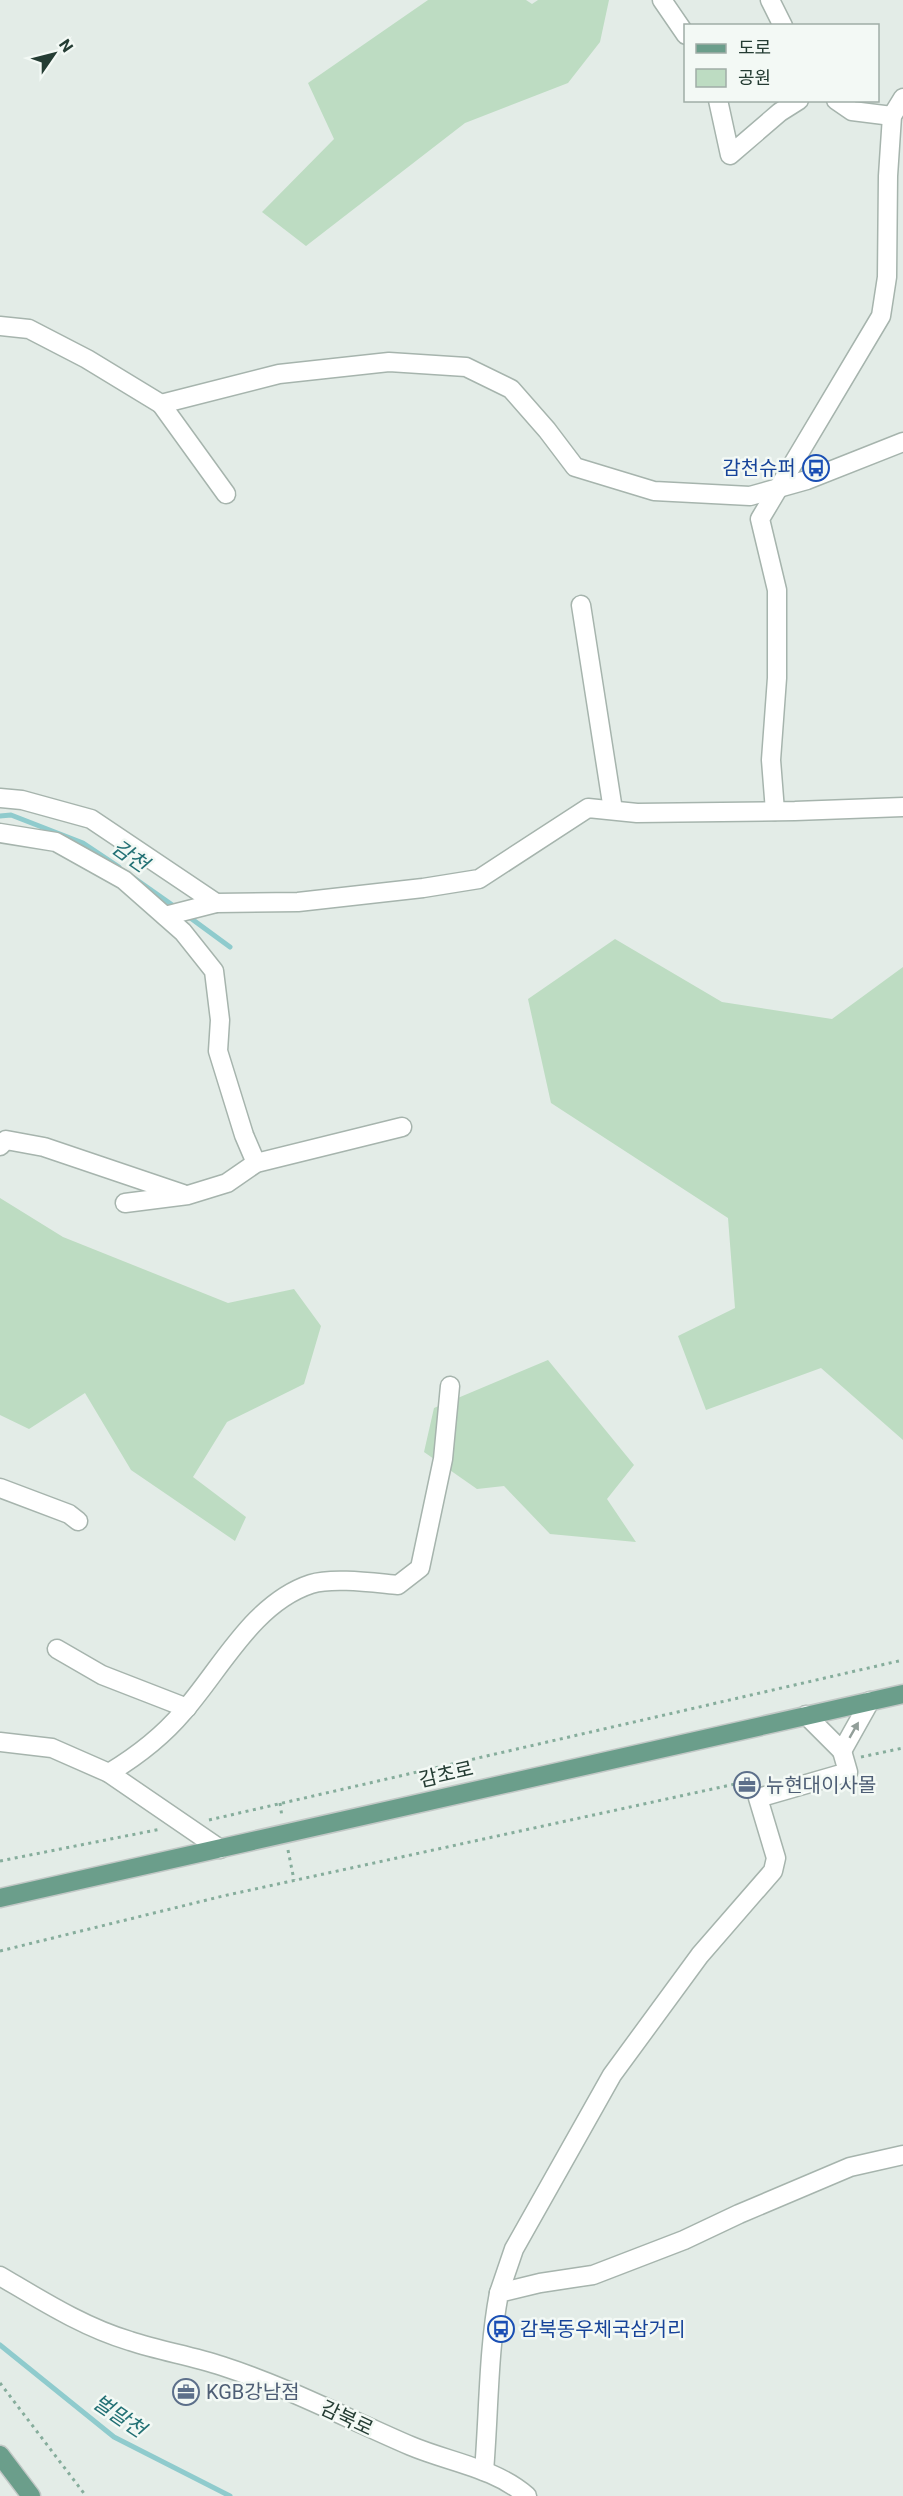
<svg xmlns="http://www.w3.org/2000/svg" width="903" height="2496" font-family="Roboto,'Noto Sans KR',sans-serif">
<rect width="100%" height="100%" fill="#e3ece7"/>
<g fill="#bddcc2">
<polygon points="428,0 526,0 532,4 538,0 609,0 600,42 568,83 465,123 306,246 262,212 334,139 308,83"/>
<polygon points="615,939 722,1002 832,1019 903,967 903,1440 821,1368 706,1410 678,1336 735,1308 728,1218 551,1103 528,999"/>
<polygon points="0,1198 63,1237 228,1303 294,1289 321,1326 304,1384 227,1422 193,1477 246,1517 235,1541 131,1470 85,1393 29,1429 0,1415"/>
<polygon points="548,1360 634,1465 607,1499 636,1542 550,1534 504,1486 477,1489 424,1452 434,1408"/>
</g>
<g fill="none" stroke-linecap="round" stroke-linejoin="round">
<g stroke="#8fcbcd" stroke-width="5">
<polyline points="0,816 11,815 83,843 119,867"/>
<polyline points="134,878 178,909"/>
<polyline points="185,914 230,947"/>
<polyline points="0,2345 114,2437 230,2496"/>
</g>
<defs>
<g id="minor">
<polyline points="662,0 686,35"/>
<polyline points="770,0 783,26"/>
<polyline points="718,100 730,155 780,112 799,100"/>
<polyline points="836,100 852,111 892,116"/>
<polyline points="0,326 29,329 87,359 161,404 279,374 389,362 466,367 511,389 547,430 575,467 654,491 750,496 807,480 903,442"/>
<polyline points="161,404 226,494"/>
<polyline points="581,605 613,810"/>
<polyline points="0,798 22,800 91,819 216,903"/>
<polyline points="775,811 771,760 777,678 777,590 760,519 881,316 887,277 888,176 892,116 903,98"/>
<polyline points="0,833 56,842 124,880 183,932 214,971 220,1020 218,1051 244,1135 256,1163"/>
<polyline points="165,916 216,903 298,902 423,888 479,879 588,808 637,813 795,811 903,807"/>
<polyline points="0,1146 6,1140 44,1147 183,1194"/>
<polyline points="125,1203 188,1195 227,1183 256,1163 402,1127"/>
<polyline points="0,1488 69,1514 78,1521"/>
<polyline points="57,1649 102,1675 187,1708"/>
<polyline points="806,1715 842,1751 870,1701"/>
<polyline points="0,1742 52,1748 109,1773 220,1849"/>
<path d="M109 1773C137 1756 162 1737 183 1712 221 1669 253 1603 311 1584 333 1577 375 1583 398 1585L420 1568 443 1459 450 1386"/>
<path d="M0 2276C41 2300 83 2327 130 2341 160 2351 192 2356 222 2366 287 2387 348 2419 411 2446 449 2462 495 2468 527 2496"/>
<polyline points="499,2293 514,2249 612,2075 700,1955 773,1871 776,1858 758,1798 848,1772 842,1751"/>
<path d="M484 2471C489 2412 488 2351 499 2293L540 2283 593 2275 684 2240 739 2214 850 2167 903 2155"/>
</g>
<g id="major">
<polyline points="0,1898 903,1694"/>
<polyline points="0,2455 31,2496"/>
</g>
</defs>
<use href="#minor" stroke="#a6b4ad" stroke-width="21"/>
<use href="#major" stroke="#c2c8c6" stroke-width="21"/>
<g stroke="#86ad9c" stroke-width="3" stroke-dasharray="3 4.5" stroke-linecap="butt">
<polyline points="861,1757 903,1748"/>
<polyline points="280,1803 282,1817"/>
<polyline points="209,1820 903,1660"/>
<polyline points="288,1850 294,1880"/>
<polyline points="0,1861 161,1829"/>
<polyline points="0,1951 223,1896 749,1781"/>
<polyline points="0,2383 86,2496"/>
</g>
<use href="#minor" stroke="#fff" stroke-width="18"/>
<use href="#major" stroke="#6b9e8b" stroke-width="18"/>
</g>
<defs><path id="oneway-solid" d="M-6-.8H1V-3.2L6.5 0L1 3.2V.8H-6Z" transform="scale(1.5)"/></defs>
<use fill="#929e99" href="#oneway-solid" transform="translate(854 1730) rotate(-60)"/>
<defs>
<symbol id="bus-ring" viewBox="-11 -11 22 22"><circle r="9.5" fill="#f3f9f5" stroke="#1a4fb4" stroke-width="1.5"/><path d="M-5-6H5V4H4V6H2V4H-2V6H-4V4H-5ZM-3.5-4V0h7V-4ZM-3.5 1.2v1.5H-2V1.2ZM2 1.2v1.5H3.5V1.2Z" fill="#1a4fb4"/></symbol>
<symbol id="office-ring" viewBox="-11 -11 22 22"><circle r="9.5" fill="#f3f9f5" stroke="#5c6f8a" stroke-width="1.5"/><path d="M-6-3h4V-5.5h4V-3h4V5H-6ZM-1-4.5V-3h2v-1.5ZM-6 0V1H6V0Z" fill="#5c6f8a"/></symbol>
</defs>
<g fill-rule="evenodd">
<use href="#bus-ring" x="801" y="453" width="30" height="30"/>
<use href="#office-ring" x="732" y="1770" width="30" height="30"/>
<use href="#bus-ring" x="486" y="2314" width="30" height="30"/>
<use href="#office-ring" x="171" y="2377" width="30" height="30"/>
</g>
<g text-anchor="middle" dominant-baseline="central" stroke-width="5" stroke-linejoin="round" paint-order="stroke">
<g font-size="20" fill="#164399" stroke="#f3f9f5" text-anchor="end">
<text x="796" y="468">감천슈퍼</text>
<text x="520" y="2329" text-anchor="start">감북동우체국삼거리</text>
</g>
<g font-size="20" fill="#243c33" stroke="#f3f9f5">
<text transform="translate(446 1774) rotate(-13)">감초로</text>
<text transform="translate(347 2418) rotate(25)">감북로</text>
</g>
<g font-size="20" fill="#4e5e75" stroke="#f3f9f5" text-anchor="start">
<text x="766" y="1785">뉴현대이사몰</text>
<text x="206" y="2392">KGB강남점</text>
</g>
<g font-size="21" font-style="italic" fill="#227074" stroke="#f3f9f5">
<text transform="translate(130 856) rotate(35)">감천</text>
<text transform="translate(119 2416) rotate(34)">벌말천</text>
</g>
</g>
<rect x="684" y="24" width="195" height="78" fill="#f3f9f5" stroke="#a0ada7" stroke-width="1.5"/>
<rect x="696" y="44" width="30" height="9" fill="#6b9e8b" stroke="#a0ada7" stroke-width="1.5"/>
<text x="738" y="54" font-size="18" fill="#243c33">도로</text>
<rect x="696" y="69" width="30" height="18" fill="#bddcc2" stroke="#a0ada7" stroke-width="1.5"/>
<text x="738" y="84" font-size="18" fill="#243c33">공원</text>
<g transform="translate(54 54) rotate(55)" stroke="#f3f9f5" stroke-width="4.5" paint-order="stroke">
<path d="M0-4.5L10 22L0 15L-10 22Z" fill="#243c33"/>
<text y="-9" font-size="16" font-weight="bold" text-anchor="middle" fill="#243c33">N</text>
</g>
</svg>
